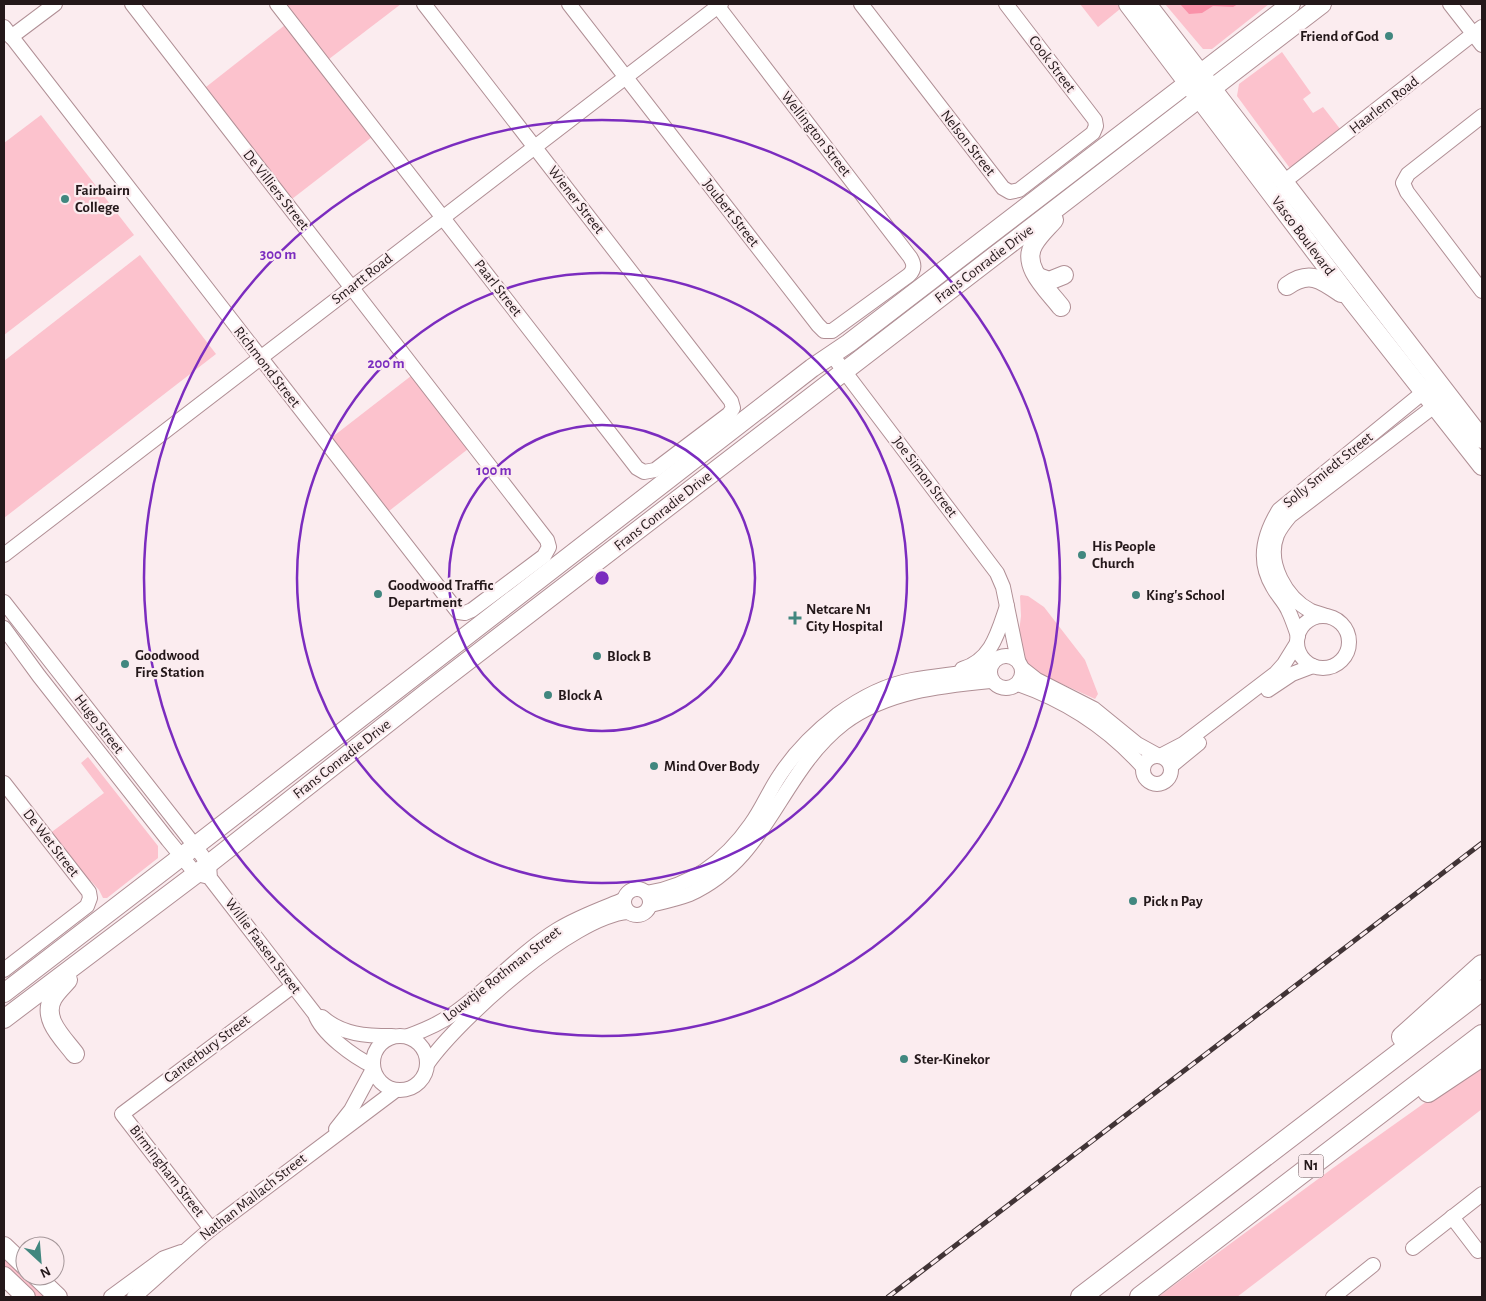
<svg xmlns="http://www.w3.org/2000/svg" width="1486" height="1301" font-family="'Alegreya Sans',sans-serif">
<rect width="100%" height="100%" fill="#fbecef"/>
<g fill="#fcc2cd">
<polygon points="286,4 401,4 329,59"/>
<polygon points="1080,4 1117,4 1120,9 1098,27"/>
<polygon points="1165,4 1269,4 1212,49 1203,49"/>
<polygon points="285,25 372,137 292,199 206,87"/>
<polygon points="1282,52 1311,93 1303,99 1313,113 1323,107 1344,134 1292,171 1237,96 1239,84"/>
<polygon points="41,115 134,235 4,335 4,143"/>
<polygon points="140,255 216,354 4,518 4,361"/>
<polygon points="411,376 468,449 389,511 331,438"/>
<polygon points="1021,595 1028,596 1044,607 1085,660 1098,694 1095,699 1060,683 1044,678 1027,664 1023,656 1019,632 1021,616 1020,596"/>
<polygon points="88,757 158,846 158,858 107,898 103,898 99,890 91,881 88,881 49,834 104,793 81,763"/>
<polygon points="1482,1065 1482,1109 1237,1297 1158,1297 1333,1168 1461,1077"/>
<polygon points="4,1257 46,1297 35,1297 4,1267"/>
</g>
<polygon fill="#fa92a9" points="1180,4 1238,4 1233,7 1213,6 1202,13 1189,14"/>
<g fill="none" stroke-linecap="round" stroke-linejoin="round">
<defs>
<g id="minor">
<polyline points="277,4 637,468 644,472 655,470 729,414 733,408 731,401 424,4"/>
<path d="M569 4 818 325 824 331H832L909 275C915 269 914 263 910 257L716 4"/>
<polyline points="861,4 1003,188 1010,192 1019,190 1093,133 1096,126 1095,120 1006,4"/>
<polyline points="1450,4 1482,45"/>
<polyline points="4,27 458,612 465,613 472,610 544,556 549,547 547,540 132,4"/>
<polyline points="11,37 55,4"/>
<polyline points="1482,116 1408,174 1403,183 1407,192 1482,291"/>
<polyline points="1285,181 1482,27"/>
<polyline points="832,355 997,573 1003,587 1018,660"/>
<polyline points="4,555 721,4"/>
<path d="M4 602 195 846 209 865 210 878 315 1014C322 1034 354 1057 373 1066"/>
<path d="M1326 616C1321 614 1316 613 1311 611 1286 598 1266 563 1277 535 1280 528 1285 522 1290 516L1441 401"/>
<circle cx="1323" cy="642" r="26"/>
<polyline points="4,628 39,676 168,840 196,874 205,876"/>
<path d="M1298 636C1295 627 1292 618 1288 610 1284 601 1277 595 1273 587 1257 561 1264 534 1279 510L1431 386"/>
<circle cx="1006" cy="672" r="16"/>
<path d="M962 669C992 660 998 632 1007 606"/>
<polyline points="1023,669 1037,680 1094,709 1137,744 1157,755"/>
<path d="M1018 684C1067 701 1108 728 1143 767"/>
<polyline points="1268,690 1292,674 1313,666"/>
<circle cx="1157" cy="770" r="14"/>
<polyline points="1160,756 1183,744 1276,673 1284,664 1297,643"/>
<polyline points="1171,766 1199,743"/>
<polyline points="4,783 89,892 90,898 87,906 4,970"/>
<circle cx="637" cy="902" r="13"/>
<path d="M647 893C691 886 726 860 751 824 762 809 769 791 780 775 795 752 815 732 837 715 859 699 885 685 912 680 938 675 965 674 990 668"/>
<path d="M650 905C663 902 677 899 690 894 769 858 779 773 844 723 887 691 941 686 992 681"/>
<path d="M322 1017C342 1035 367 1036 392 1036"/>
<circle cx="400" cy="1063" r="27"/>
<path d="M408 1036C425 1030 441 1023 456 1012 491 987 520 953 557 930 578 917 601 909 623 900"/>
<path d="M428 1063C459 1019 573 916 628 912"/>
<polyline points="336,1129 351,1110 373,1069"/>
<polyline points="1452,1217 1478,1251"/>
<polyline points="211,1229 122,1114 293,986"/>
<polyline points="1413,1248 1482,1194"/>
<polyline points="111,1297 164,1258 181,1252"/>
<path d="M134 1297C160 1275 184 1251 211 1229L396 1090"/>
<polyline points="1333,1297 1373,1265"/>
</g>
<g id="major">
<polyline points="1128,4 1353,302 1482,466"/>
<polyline points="1147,4 1482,439"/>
<path d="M1054 220C1047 228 1039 235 1034 244 1020 266 1049 291 1061 307"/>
<polyline points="1038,277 1049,281 1064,275"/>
<path d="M1287 286C1309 270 1321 279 1341 293"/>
<path d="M68 980C63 986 57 991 53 998 41 1019 64 1039 75 1054"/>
<polyline points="4,993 168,867 812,368 849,343 1291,4"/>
<polyline points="4,1019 196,874 426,693 1322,4"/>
<polyline points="4,1246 25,1266"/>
<polyline points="4,1276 26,1297"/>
<polyline points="36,1276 58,1297"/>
</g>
<g id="highway">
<polyline points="1402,1037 1482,965"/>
<polyline points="1428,1092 1482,1056"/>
<polyline points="1081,1297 1482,990"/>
<polyline points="1140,1297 1482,1035"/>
</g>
</defs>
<use href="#minor" stroke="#b08f95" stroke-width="16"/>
<use href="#major" stroke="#b08f95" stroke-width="20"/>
<use href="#highway" stroke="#b08f95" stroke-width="22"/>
<use href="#minor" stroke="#fff" stroke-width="14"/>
<use href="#major" stroke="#fff" stroke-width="18"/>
<use href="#highway" stroke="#fff" stroke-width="20"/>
<defs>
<polyline id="rail" points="888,1297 1482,843"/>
</defs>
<use href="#rail" stroke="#413436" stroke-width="5"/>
<use href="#rail" stroke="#fbecef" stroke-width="3" stroke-dasharray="9" stroke-linecap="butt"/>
</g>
<g fill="none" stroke="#7b2cbf" stroke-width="2.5">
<circle cx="602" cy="578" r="153"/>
<circle cx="602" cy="578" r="305"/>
<circle cx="602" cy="578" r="458"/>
</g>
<g fill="#41877f" stroke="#fbecef" stroke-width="2">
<circle cx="1389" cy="36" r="5"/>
<circle cx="65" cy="199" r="5"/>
<circle cx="1082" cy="555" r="5"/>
<circle cx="378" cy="594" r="5"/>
<circle cx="1136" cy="595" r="5"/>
<path d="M792.5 610.5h5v5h5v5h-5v5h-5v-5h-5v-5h5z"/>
<circle cx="597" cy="656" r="5"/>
<circle cx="125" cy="664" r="5"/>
<circle cx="548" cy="695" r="5"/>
<circle cx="654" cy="766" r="5"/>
<circle cx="1133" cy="901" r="5"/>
<circle cx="904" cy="1059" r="5"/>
</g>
<g text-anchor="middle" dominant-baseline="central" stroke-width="4.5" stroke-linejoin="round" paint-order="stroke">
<rect fill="#fbecef" stroke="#64585a" stroke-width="1" x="1298.5" y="1154.5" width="25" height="23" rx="4"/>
<g font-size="14" font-weight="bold" fill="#24181a">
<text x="1311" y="1166">N1</text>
</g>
<g font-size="15" font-weight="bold" fill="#24181a" stroke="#fbecef" text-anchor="start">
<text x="1379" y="36" text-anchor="end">Friend of God</text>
<text x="75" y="190">Fairbairn<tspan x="75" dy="17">College</tspan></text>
<text x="1092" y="546">His People<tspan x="1092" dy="17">Church</tspan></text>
<text x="388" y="585">Goodwood Traffic<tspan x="388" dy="17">Department</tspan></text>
<text x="1146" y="595">King's School</text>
<text x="806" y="609">Netcare N1<tspan x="806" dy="17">City Hospital</tspan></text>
<text x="135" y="655">Goodwood<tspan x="135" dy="17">Fire Station</tspan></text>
<text x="607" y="656">Block B</text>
<text x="558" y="695">Block A</text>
<text x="664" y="766">Mind Over Body</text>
<text x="1143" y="901">Pick n Pay</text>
<text x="914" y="1059">Ster-Kinekor</text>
</g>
<g font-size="15" fill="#24181a" stroke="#fbecef">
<text transform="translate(1052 64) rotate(53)">Cook Street</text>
<text transform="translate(1384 105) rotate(-38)">Haarlem Road</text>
<text transform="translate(816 134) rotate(52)">Wellington Street</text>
<text transform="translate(968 143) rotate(52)">Nelson Street</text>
<text transform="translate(276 190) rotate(52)">De Villiers Street</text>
<text transform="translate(576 200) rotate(52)">Wiener Street</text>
<text transform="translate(731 213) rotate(52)">Joubert Street</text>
<text transform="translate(1303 236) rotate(53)">Vasco Boulevard</text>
<text transform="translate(984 264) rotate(-37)">Frans Conradie Drive</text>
<text transform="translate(362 279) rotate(-38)">Smartt Road</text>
<text transform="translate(498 288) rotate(52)">Paarl Street</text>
<text transform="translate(267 367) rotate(52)">Richmond Street</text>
<text transform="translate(1328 470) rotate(-39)">Solly Smiedt Street</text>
<text transform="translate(925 477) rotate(53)">Joe Simon Street</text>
<text transform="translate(663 511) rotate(-38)">Frans Conradie Drive</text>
<text transform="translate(99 724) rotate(52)">Hugo Street</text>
<text transform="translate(342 759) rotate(-38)">Frans Conradie Drive</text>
<text transform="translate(51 843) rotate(52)">De Wet Street</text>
<text transform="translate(263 946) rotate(53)">Willie Faasen Street</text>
<text transform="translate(502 974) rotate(-38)">Louwtjie Rothman Street</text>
<text transform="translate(207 1049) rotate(-37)">Canterbury Street</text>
<text transform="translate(167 1171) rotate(52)">Birmingham Street</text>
<text transform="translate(253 1197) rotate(-38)">Nathan Mallach Street</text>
</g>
</g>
<circle cx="602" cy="578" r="8" fill="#7b2cbf" stroke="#fbecef" stroke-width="2.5"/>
<g font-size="15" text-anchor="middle" font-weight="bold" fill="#7b2cbf" stroke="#fbecef" stroke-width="4.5" stroke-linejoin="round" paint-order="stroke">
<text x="278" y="259">300 m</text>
<text x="386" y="368">200 m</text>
<text x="494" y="475">100 m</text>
</g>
<rect width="1486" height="1301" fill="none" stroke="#24181a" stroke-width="10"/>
<g transform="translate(40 1261) rotate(154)"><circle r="24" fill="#fbecef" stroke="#a5979a"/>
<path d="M0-4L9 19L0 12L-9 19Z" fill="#41877f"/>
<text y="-8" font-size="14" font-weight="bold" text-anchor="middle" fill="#24181a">N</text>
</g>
</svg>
